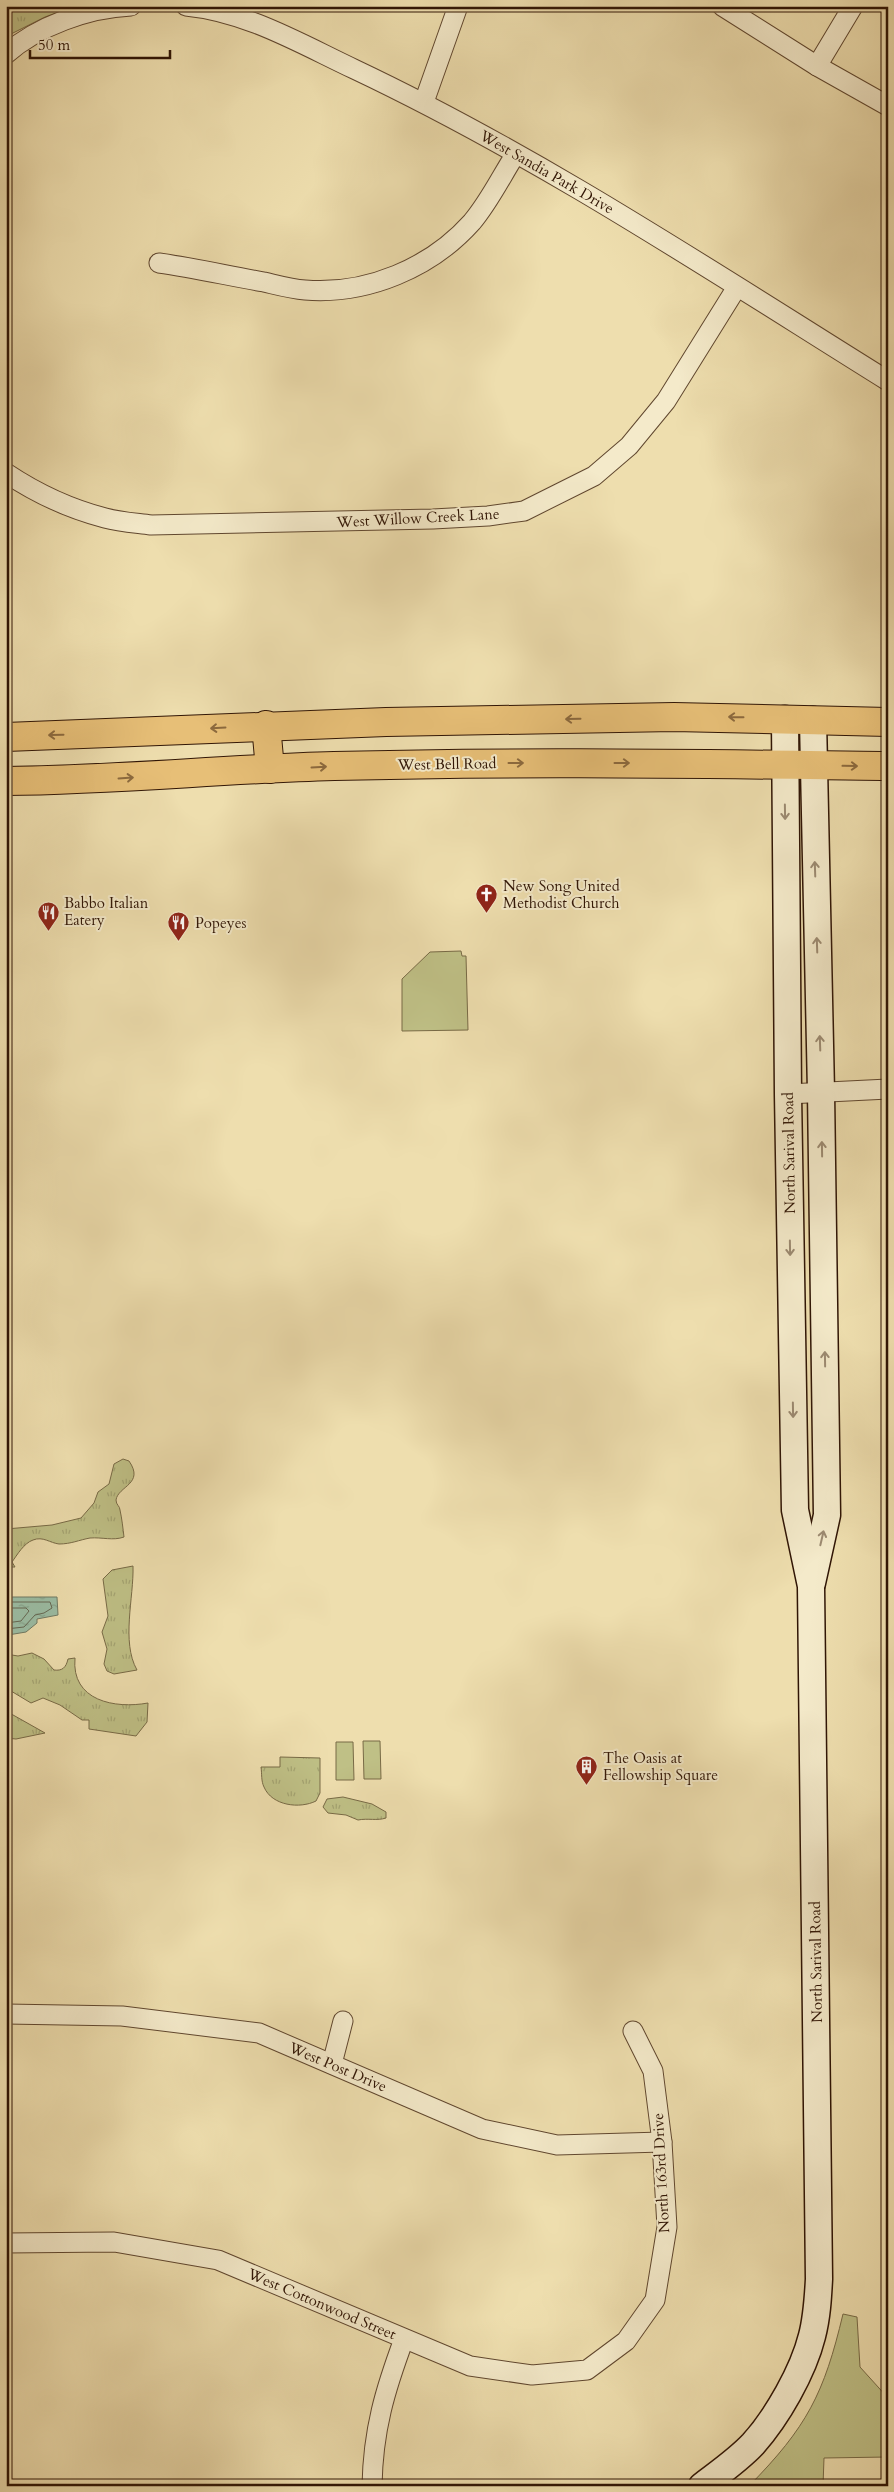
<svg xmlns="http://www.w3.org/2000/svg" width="894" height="2492" font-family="Cardo,serif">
<defs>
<pattern id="grass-tufts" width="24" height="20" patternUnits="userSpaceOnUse" patternTransform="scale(1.25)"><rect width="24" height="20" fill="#bfc086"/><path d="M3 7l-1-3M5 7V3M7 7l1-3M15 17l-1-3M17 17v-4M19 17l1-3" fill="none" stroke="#a4a472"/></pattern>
<pattern id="water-ripples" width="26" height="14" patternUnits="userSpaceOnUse" patternTransform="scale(1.25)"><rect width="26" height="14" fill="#9bbda4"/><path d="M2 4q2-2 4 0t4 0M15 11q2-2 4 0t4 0" fill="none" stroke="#86a28c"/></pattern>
</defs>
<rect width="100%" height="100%" fill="#eedeae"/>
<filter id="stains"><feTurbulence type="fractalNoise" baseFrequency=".004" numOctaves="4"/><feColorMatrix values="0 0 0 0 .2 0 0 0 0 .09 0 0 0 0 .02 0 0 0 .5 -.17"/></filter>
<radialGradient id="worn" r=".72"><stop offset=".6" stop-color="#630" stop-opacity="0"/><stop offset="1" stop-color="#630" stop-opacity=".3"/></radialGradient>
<g fill="url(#grass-tufts)" stroke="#786a46">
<polygon points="6,6 75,6 45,17 9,35 6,32"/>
<path d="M123 1459 129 1461C145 1484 118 1486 116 1500 116 1505 120 1506 120 1510 122 1519 123 1529 124 1537 113 1541 102 1537 90 1538 79 1540 71 1544 59 1544 50 1543 43 1536 33 1540 24 1543 17 1555 12 1562L15 1567H6V1529L52 1525 81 1518 94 1503 98 1492 109 1484 114 1464Z"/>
<path d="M133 1566C134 1597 121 1642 137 1670L114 1674 107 1671 104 1664 107 1649 102 1632 108 1616 103 1579 112 1570Z"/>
<path d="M32 1653 44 1659 54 1670C62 1671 66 1668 68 1659L75 1658C71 1701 115 1709 148 1703L147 1722 136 1736 89 1729V1720H82L60 1705 43 1698 31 1703 6 1688V1654L18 1656Z"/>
<polygon points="6,1711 45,1733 16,1739 6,1738"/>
<path d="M280 1757 320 1758V1793L316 1801C300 1809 272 1806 264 1787 261 1781 262 1774 261 1767H280Z"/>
<path d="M343 1797 372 1804 386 1812V1818C377 1821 368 1818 358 1820L346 1815 328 1813 323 1807 327 1799Z"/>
</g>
<g fill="#bfc086" stroke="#786a46">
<polygon points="461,951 462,956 466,956 468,1030 402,1031 402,979 430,952"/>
<polygon points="363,1741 380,1741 381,1779 364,1779"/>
<polygon points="336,1742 353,1742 354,1780 336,1780"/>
<path d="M843 2314 857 2317 860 2367 888 2398V2457L824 2458 823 2486H749C807 2427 824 2394 843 2314Z"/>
</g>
<polygon fill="url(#water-ripples)" stroke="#707a64" points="6,1597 57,1597 58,1615 37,1619 37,1623 26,1632 8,1635 6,1633"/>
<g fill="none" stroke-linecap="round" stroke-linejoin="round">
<g stroke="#666954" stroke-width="1">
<polyline points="6,1602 50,1602 52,1608 44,1613 35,1615 24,1627 6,1629"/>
<polyline points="6,1608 26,1608 29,1611 21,1621 6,1623"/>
</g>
<defs>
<g id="minor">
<path d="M186 6C247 12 299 43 354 69 540 157 713 272 888 381"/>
<polyline points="722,6 817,66 888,106"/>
<path d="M6 54C38 26 88 8 131 6"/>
<polyline points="817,66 853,6"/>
<polyline points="424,102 458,6"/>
<path d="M159 263C195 268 229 276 264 282 277 285 291 289 305 290 367 295 431 268 472 222 489 202 501 177 515 155"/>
<path d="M6 473C36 493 70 509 105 518 120 522 136 523 151 525L433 519 488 516 524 511 594 476 629 446 666 401 737 287"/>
<polyline points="788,1094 888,1089"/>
<polyline points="6,2014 122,2016 259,2033 482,2129 557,2145 662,2142"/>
<polyline points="332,2064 343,2021"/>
<polyline points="6,2243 114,2242 218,2260 470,2366 532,2375 587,2370 626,2341 655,2300 667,2227 662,2142 653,2071 633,2031"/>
<path d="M372 2486C373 2430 385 2390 404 2339"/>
</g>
<g id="secondary">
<polyline points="812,1583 827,1515 821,1092 813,720"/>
<path d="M702 2486C719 2473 738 2460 753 2444 777 2417 803 2372 812 2336 817 2317 818 2298 819 2279L811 1586 795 1510 788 1094 785 719"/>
</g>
<g id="primary">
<polyline points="266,725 270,769"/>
<polyline points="6,737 386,722 674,717 888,722"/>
<path d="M6 781C116 780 224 769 334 766 519 761 703 764 888 766"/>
</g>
</defs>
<use href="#minor" stroke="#60472f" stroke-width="21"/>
<use href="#secondary" stroke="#301505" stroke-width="29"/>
<use href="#primary" stroke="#301505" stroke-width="30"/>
<use href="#minor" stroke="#f4eaca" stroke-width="19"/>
<use href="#secondary" stroke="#f4eaca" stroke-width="26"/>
<use href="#primary" stroke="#e7bf77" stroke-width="28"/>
</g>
<defs><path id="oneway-shaft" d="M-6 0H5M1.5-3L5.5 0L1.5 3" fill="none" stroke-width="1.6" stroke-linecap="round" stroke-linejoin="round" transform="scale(1.25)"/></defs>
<g stroke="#8c6a3e">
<use href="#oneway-shaft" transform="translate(736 717) rotate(-179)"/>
<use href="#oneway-shaft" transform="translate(573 719) rotate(179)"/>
<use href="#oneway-shaft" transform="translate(218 728) rotate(177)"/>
<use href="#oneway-shaft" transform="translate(56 735) rotate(179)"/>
<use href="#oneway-shaft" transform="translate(516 763)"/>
<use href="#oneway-shaft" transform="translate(622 763)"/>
<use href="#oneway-shaft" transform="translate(850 766) rotate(1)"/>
<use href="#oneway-shaft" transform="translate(319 767) rotate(-3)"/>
<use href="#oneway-shaft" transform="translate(126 778) rotate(-4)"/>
</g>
<g stroke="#9c8a71">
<use href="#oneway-shaft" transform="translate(785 812) rotate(89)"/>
<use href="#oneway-shaft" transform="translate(815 869) rotate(-92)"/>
<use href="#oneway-shaft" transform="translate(817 945) rotate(-92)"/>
<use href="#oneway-shaft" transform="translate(820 1043) rotate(-92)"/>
<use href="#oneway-shaft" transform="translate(822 1149) rotate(-91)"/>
<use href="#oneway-shaft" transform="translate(790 1248) rotate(89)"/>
<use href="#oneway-shaft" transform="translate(825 1359) rotate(-91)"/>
<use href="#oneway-shaft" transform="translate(793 1410) rotate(89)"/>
<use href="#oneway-shaft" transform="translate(822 1538) rotate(-77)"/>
</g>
<defs>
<symbol id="church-pin" viewBox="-11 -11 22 30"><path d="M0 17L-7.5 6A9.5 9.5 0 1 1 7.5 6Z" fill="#8f2418" stroke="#f4eaca"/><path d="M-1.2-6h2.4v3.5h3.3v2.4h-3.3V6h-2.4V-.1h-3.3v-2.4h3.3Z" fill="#fff"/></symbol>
<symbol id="restaurant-pin" viewBox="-11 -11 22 30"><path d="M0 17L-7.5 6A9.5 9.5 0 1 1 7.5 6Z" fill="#8f2418" stroke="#f4eaca"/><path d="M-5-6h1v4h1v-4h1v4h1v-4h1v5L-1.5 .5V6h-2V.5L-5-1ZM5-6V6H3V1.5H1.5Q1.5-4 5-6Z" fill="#fff"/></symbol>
<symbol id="building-pin" viewBox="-11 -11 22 30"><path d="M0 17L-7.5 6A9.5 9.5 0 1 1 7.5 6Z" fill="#8f2418" stroke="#f4eaca"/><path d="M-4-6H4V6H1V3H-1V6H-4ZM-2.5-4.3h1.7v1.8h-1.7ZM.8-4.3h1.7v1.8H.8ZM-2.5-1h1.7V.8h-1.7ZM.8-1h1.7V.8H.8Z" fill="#fff"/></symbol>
</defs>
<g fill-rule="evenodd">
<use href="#church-pin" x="474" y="882" width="25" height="34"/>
<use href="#restaurant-pin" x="36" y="900" width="25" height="34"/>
<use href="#restaurant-pin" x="166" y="910" width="25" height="34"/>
<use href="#building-pin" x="574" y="1754" width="25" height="34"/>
</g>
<g text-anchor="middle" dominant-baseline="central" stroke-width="4" stroke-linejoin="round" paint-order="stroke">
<g font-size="15" fill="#301505" stroke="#f4eaca">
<text transform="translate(547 172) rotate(30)">West Sandia Park Drive</text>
<text transform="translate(418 518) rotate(-3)">West Willow Creek Lane</text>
<text transform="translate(447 764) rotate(-1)">West Bell Road</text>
<text transform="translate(789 1153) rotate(-91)">North Sarival Road</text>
<text transform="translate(816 1962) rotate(-91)">North Sarival Road</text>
<text transform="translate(338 2067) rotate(23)">West Post Drive</text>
<text transform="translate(661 2173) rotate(-93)">North 163rd Drive</text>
<text transform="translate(322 2304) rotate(23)">West Cottonwood Street</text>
</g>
<g font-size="15" fill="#301505" stroke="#f4eaca" text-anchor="start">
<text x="503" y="886">New Song United<tspan x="503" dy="17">Methodist Church</tspan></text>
<text x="64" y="903">Babbo Italian<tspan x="64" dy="17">Eatery</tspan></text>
<text x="195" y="923">Popeyes</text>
<text x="603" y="1758">The Oasis at<tspan x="603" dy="17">Fellowship Square</tspan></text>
</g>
</g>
<rect width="894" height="2492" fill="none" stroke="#eedeae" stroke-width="25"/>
<rect x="8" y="8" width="879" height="2477" fill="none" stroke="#301505" stroke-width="2.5"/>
<rect x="12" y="12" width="869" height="2467" fill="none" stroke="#301505"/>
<path d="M30 50v8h140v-8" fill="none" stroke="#301505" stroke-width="2.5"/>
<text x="38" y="50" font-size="15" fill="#301505" stroke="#f4eaca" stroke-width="4" paint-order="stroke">50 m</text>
<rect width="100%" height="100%" filter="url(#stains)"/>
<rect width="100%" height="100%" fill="url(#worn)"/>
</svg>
